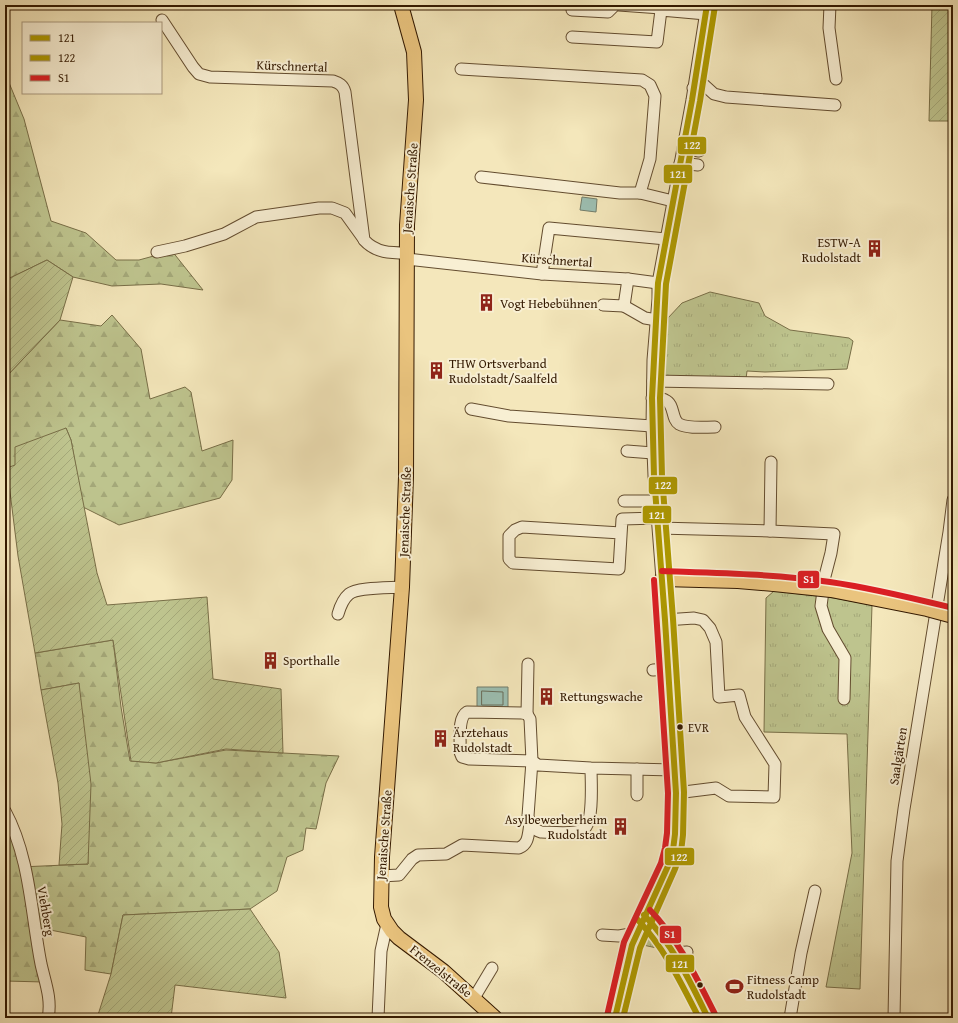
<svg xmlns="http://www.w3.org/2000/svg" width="958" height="1023" font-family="'Gentium Book Plus',serif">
<defs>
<pattern id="grass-tufts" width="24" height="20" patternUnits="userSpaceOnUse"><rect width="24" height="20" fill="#bec48e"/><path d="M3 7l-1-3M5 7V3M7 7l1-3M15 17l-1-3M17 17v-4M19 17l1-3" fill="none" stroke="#a4a879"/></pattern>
<pattern id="forest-firs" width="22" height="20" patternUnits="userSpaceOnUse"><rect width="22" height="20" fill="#bec48e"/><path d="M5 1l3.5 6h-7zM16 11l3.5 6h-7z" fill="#a4a879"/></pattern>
<pattern id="garden-furrows" width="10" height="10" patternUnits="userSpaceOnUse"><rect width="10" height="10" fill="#bec48e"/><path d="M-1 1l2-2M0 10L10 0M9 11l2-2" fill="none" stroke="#a4a879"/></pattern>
</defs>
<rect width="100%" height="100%" fill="#f4e7bb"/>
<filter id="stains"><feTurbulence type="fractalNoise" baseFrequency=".005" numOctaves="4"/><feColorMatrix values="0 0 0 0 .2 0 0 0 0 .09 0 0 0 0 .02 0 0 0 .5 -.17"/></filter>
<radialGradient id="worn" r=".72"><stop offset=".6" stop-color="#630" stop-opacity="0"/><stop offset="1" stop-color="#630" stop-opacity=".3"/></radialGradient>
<g fill="url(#grass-tufts)" stroke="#786e47">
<polygon points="710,292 759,303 765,316 790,330 849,338 853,341 847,369 765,372 747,371 746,379 670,378 663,375 668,318 682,303"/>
<polygon points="774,591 834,598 872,605 860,989 826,987 852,853 847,734 764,732 766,598"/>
<polygon points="652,936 656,937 666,950 643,945 646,937"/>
</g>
<g fill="url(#forest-firs)" stroke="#786e47">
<polygon points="5,73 24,119 51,221 86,233 116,260 139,260 172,251 203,290 161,284 112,286 73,277 47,260 10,278 5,285"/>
<polygon points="112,315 141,349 150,399 185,387 191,392 202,451 233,440 232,480 220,498 119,525 83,507 71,440 66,428 15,466 7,468 5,467 5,378 60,320 101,326"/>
<polygon points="113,640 121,707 130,761 156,763 226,750 339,756 326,783 316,829 306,828 303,850 287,857 277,891 250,909 123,915 111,974 85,970 86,937 40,928 44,982 5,981 5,814 20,867 88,864 79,683 41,690 35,653"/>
</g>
<g fill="url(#garden-furrows)" stroke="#786e47">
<polygon points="932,5 953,5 953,121 929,121"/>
<polygon points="47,260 73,277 60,320 5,378 5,285 10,278"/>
<polygon points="66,428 71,440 97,573 107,605 207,597 213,679 281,689 283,753 226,749 156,763 131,761 113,640 35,653 18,556 7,468 15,465 15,447"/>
<polygon points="79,683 91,784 88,864 59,865 62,824 58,783 41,690"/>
<polygon points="250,909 279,952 286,998 175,985 171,1018 97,1018 111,974 123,915"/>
</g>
<g fill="#9cbfb2" stroke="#727d6b">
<polygon points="582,197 597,199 596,212 580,210"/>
<polygon points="477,687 508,687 508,710 477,709"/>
</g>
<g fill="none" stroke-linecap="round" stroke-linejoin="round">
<polygon stroke="#686c59" stroke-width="1" points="482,691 503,692 503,705 482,705"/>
<defs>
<g id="minor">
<polyline points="619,5 661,8 661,10"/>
<polyline points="830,5 829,28 836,79"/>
<polyline points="572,10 608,12 615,5"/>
<path d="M162 20 193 67 199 74 210 77 333 81C339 83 343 85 345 92L364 240C376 253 390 253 407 253"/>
<polyline points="572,37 657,42 661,10 706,14"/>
<polyline points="461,69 642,80 650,85 655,96 650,159 640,193"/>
<polyline points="693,88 703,84 714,94 726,97 835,105"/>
<polyline points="683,148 699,151"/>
<polyline points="680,163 698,165"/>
<polyline points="481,177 620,193 640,193 673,201"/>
<polyline points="157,252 185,246 224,234 256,217 319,208 332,208 345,213 363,238"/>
<polyline points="407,259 542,274 628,279 658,283"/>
<polyline points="542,274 549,228 666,239"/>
<polyline points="603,305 624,306 628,279"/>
<polyline points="624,306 645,318 657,320"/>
<polyline points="653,381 828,384"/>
<path d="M652 398C656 399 662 398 665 400 675 404 671 419 679 424 689 429 704 427 715 427"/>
<polyline points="471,409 509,416 652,426"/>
<polyline points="627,451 653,453"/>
<polyline points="624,501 656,501"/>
<polyline points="659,528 770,531 771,462"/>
<polyline points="770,531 834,534 831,553 825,576 821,606 828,629 845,658 844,699"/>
<polyline points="621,533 522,527 515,530 509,536 509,559 513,563 619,569 622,519 658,518"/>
<polyline points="662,579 654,476 652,426 653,360 658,299 658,283 692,100 707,5"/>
<path d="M338 614C340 607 343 599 349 594 357 587 391 588 402 587"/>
<polyline points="665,620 694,618 703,620 710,628 716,642 719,697 739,695 745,717 775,764 774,797 729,796 716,788 676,793"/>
<polyline points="653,670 668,669"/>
<path d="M467 712 522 713 527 714 530 719 532 761 469 759 462 757 460 752C461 741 457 718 467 712Z"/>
<polyline points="527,714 528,664"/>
<path d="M591 768C591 781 594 821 584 829 577 835 550 832 541 832 532 829 530 824 528 816L532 761 538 765 591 768 674 770"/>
<polyline points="637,795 637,769"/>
<path d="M5 811C30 857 31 913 41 964 45 982 52 999 48 1018"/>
<path d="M381 876 399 875 412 859 418 855 446 854 462 845 519 848C529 844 528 834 530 824"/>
<polyline points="602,935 619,936 636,933"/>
<polyline points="675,953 687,952"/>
<polyline points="474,998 492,968"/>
<polyline points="378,1018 381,951 387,924"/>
<polyline points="790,1018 801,953 815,891"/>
<polyline points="894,1018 897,861 904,809 949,532 953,500"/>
</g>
<g id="major">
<polyline points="401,5 414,52 416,100 407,225 406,477 402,587 382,857 381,907 384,919 392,931 399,938 443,971 495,1018"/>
<path d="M644 915C675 945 689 981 708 1018"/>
<polyline points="615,1018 632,945 668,866 673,850 675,834 676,793 662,579 738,581 774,584"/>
</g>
</defs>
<use href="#minor" stroke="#634c2f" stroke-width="13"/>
<use href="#major" stroke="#331900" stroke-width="16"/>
<use href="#minor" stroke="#f8efd3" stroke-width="11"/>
<use href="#major" stroke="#eac47e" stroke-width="14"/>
<defs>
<polyline id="major-bridge" points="774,584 831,590 927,609 953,616"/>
</defs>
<use href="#major-bridge" stroke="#331900" stroke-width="16" stroke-linecap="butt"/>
<use href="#major-bridge" stroke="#eac47e" stroke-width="14"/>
<defs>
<g id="bus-1">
<path d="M644 915C673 945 690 981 708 1018"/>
<polyline points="615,1018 632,945 668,866 673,850 675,834 676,793 665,620 654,476 652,398 658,283 692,100 707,5"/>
</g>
<g id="bus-2">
<path d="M638 920C665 949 681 983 699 1018"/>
<polyline points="623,1018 640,948 675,869 681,852 683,835 684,792 673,619 662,476 660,398 666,284 700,101 715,6"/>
</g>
<g id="bus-3">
<path d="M662 571C718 573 775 574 830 582 872 588 912 598 953 608"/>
<path d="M650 910C679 940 696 977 715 1014"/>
<polyline points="607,1016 624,942 661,863 665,848 667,833 668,793 654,580"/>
</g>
</defs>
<use href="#bus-1" stroke="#f8efd3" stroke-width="9"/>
<use href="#bus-2" stroke="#f8efd3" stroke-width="9"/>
<use href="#bus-3" stroke="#f8efd3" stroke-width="9"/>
<use href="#bus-1" stroke="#ad9800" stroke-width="6"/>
<use href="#bus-2" stroke="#ad9800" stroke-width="6"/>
<use href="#bus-3" stroke="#da1f24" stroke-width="6"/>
</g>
<defs>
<symbol id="building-bare" viewBox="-9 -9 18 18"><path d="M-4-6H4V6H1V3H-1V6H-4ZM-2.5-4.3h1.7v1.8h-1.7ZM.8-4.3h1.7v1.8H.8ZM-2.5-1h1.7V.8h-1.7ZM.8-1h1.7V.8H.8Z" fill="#8f2418" stroke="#f8efd3" stroke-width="2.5" paint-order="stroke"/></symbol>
<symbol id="stadium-bare" viewBox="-9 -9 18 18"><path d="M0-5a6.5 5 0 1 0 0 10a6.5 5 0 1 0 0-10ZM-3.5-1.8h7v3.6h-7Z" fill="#8f2418" stroke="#f8efd3" stroke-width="2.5" paint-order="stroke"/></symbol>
</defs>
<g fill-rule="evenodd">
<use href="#building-bare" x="862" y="236" width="25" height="25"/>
<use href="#building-bare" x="474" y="290" width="25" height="25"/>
<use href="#building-bare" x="424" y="358" width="25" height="25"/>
<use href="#building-bare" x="258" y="648" width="25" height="25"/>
<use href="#building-bare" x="534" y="684" width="25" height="25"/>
<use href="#building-bare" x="428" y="726" width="25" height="25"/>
<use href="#building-bare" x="608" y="814" width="25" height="25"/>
<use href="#stadium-bare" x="722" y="974" width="25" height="25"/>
</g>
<g fill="#331900" stroke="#f8efd3" stroke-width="1.5">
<circle cx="680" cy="727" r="3.5"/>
<circle cx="700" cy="985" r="3.5"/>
</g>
<g text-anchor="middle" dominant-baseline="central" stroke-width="4" stroke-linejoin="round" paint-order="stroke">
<g font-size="12" fill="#331900" stroke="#f8efd3" text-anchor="start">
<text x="688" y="727">EVR</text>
</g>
<g font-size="13" fill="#331900" stroke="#f8efd3">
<text transform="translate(292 66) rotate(2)">Kürschnertal</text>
<text transform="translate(410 188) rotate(-86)">Jenaische Straße</text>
<text transform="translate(557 260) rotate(4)">Kürschnertal</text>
<text transform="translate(405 512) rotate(-88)">Jenaische Straße</text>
<text transform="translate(898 756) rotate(-81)">Saalgärten</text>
<text transform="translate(384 835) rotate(-86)">Jenaische Straße</text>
<text transform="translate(46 911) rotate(80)">Viehberg</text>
<text transform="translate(441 971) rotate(39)">Frenzelstraße</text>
</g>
<g font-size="13" fill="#331900" stroke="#f8efd3" text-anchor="start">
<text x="861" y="242" text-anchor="end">ESTW-A<tspan x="861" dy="15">Rudolstadt</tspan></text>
<text x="500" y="303">Vogt Hebebühnen</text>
<text x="449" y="363">THW Ortsverband<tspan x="449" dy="15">Rudolstadt/Saalfeld</tspan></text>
<text x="283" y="660">Sporthalle</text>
<text x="560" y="696">Rettungswache</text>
<text x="453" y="732">Ärztehaus<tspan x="453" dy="15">Rudolstadt</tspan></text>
<text x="607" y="819" text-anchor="end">Asylbewerberheim<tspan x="607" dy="15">Rudolstadt</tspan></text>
<text x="747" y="979">Fitness Camp<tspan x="747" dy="15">Rudolstadt</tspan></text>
</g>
</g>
<g stroke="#f8efd3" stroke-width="1.5">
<rect x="677" y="136" width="30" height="19" rx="4" fill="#ad9800"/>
<rect x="663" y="164" width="30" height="20" rx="4" fill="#ad9800"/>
<rect x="648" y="476" width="30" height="19" rx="4" fill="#ad9800"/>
<rect x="642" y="505" width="30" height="19" rx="4" fill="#ad9800"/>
<rect x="797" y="570" width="23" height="19" rx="4" fill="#da1f24"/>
<rect x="664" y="847" width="31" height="19" rx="4" fill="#ad9800"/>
<rect x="659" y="925" width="23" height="19" rx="4" fill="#da1f24"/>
<rect x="665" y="954" width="30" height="19" rx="4" fill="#ad9800"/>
</g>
<g font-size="11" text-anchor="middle" font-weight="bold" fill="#fff">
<text x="692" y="149">122</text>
<text x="678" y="178">121</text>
<text x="663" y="489">122</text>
<text x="657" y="519">121</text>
<text x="809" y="583">S1</text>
<text x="679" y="861">122</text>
<text x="670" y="938">S1</text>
<text x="680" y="968">121</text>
</g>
<rect width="958" height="1023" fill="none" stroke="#f4e7bb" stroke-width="20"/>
<rect x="6" y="6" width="946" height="1011" fill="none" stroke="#331900" stroke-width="2"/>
<rect x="10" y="10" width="938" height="1003" fill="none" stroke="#331900"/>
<rect x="22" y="22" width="140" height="72" fill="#f8efd3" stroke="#a9997f"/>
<rect x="30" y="35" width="20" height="6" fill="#ad9800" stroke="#a9997f"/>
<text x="58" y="42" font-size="12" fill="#331900">121</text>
<rect x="30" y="55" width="20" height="6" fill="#ad9800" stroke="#a9997f"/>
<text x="58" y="62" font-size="12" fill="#331900">122</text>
<rect x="30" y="75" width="20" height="6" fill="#da1f24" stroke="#a9997f"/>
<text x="58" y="82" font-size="12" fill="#331900">S1</text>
<rect width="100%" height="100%" filter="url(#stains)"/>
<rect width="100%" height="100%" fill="url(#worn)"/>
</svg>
